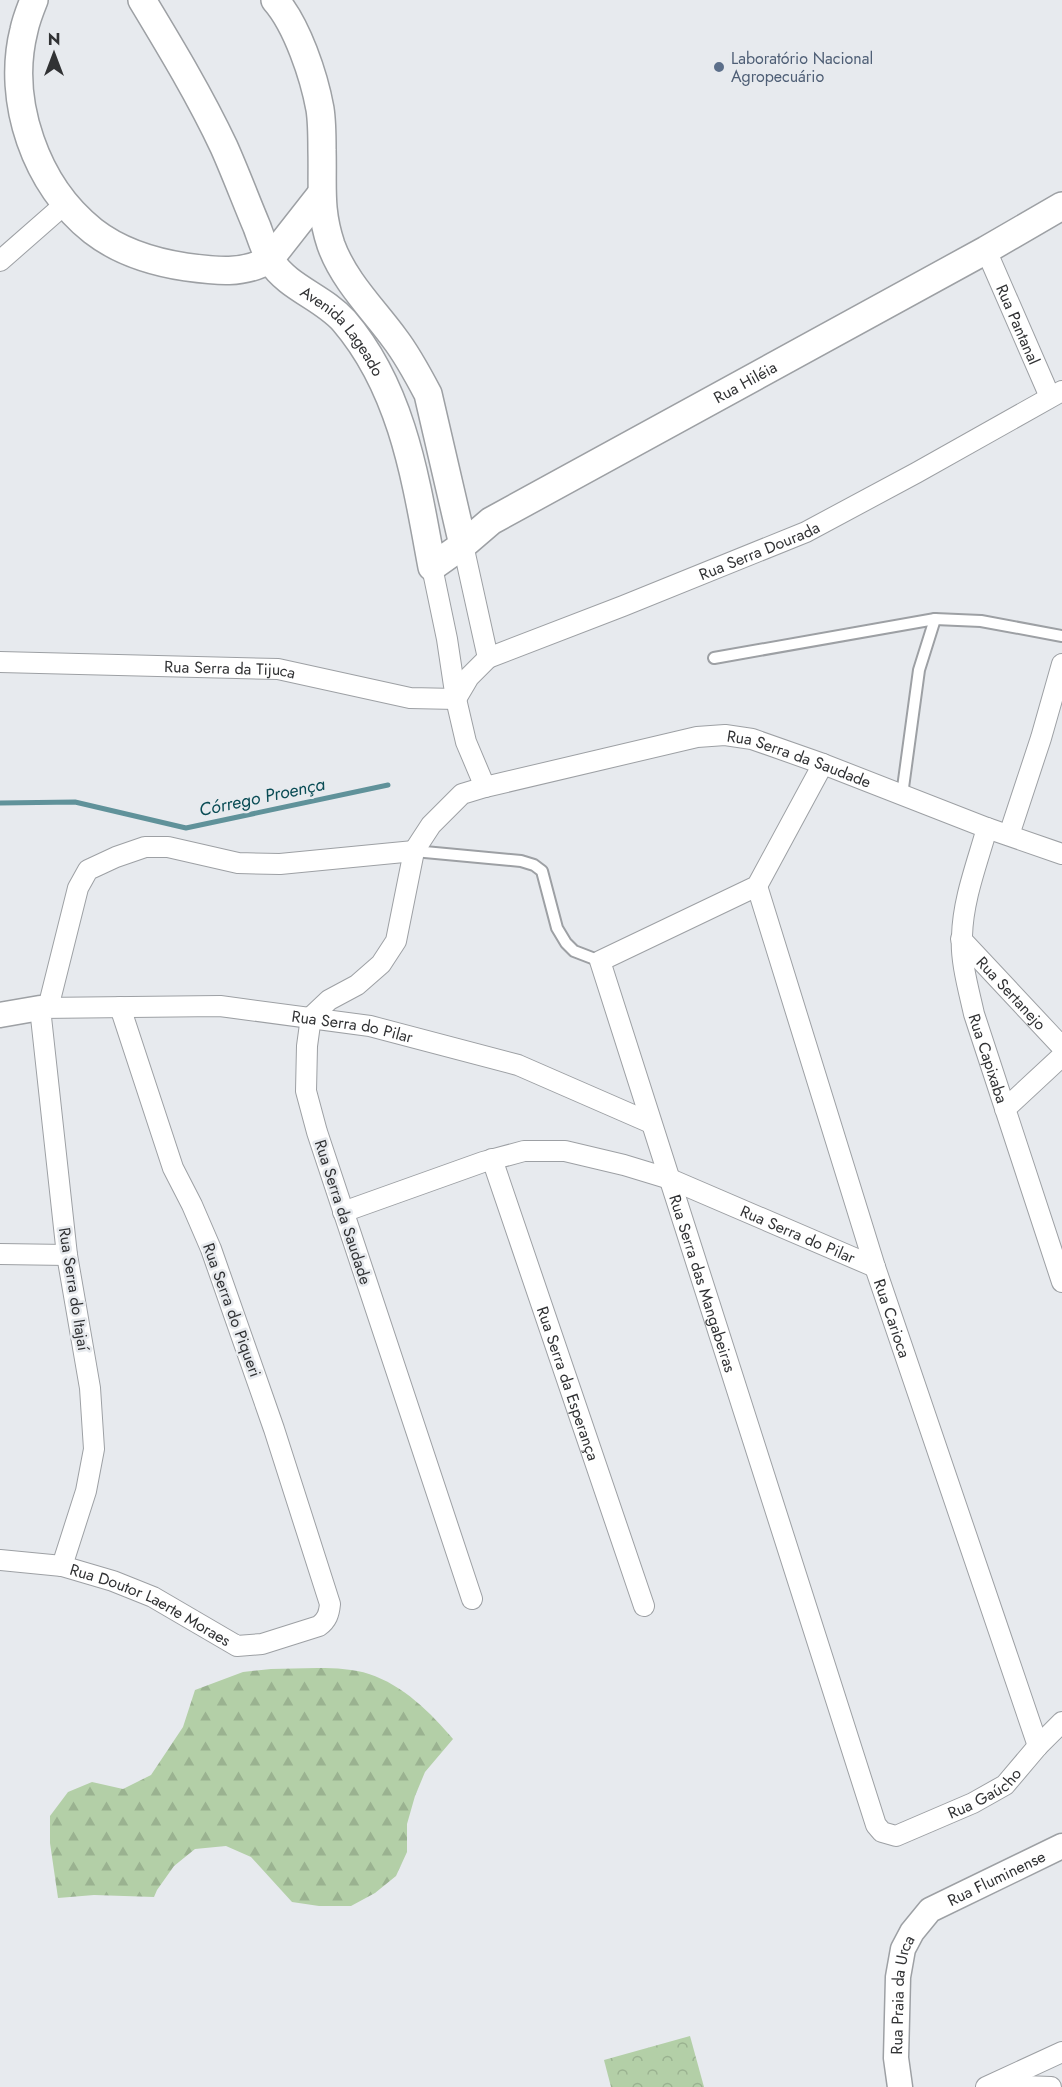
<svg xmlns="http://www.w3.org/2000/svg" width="1062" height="2087" font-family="Jost,sans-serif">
<defs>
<pattern id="forest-firs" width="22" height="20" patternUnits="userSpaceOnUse" patternTransform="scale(1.5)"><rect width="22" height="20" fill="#b3cfa7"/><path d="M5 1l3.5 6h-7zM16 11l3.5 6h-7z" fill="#9ab290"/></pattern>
<pattern id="park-crowns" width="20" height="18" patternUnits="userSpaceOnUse" patternTransform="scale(1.5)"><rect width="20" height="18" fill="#b3cfa7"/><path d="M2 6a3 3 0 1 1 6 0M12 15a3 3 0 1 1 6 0" fill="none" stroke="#9ab290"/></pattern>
</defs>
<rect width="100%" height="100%" fill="#e7eaee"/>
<path fill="url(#forest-firs)" d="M271 1669C301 1669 341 1665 369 1674 403 1685 431 1713 453 1739L425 1772 415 1796 407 1824V1852L396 1876 375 1893 351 1906H319L292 1902 251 1857 226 1846 195 1849 174 1866 157 1890 154 1897 94 1895 58 1898 50 1843V1816L68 1792 92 1782 123 1789 151 1775 183 1727 195 1690 243 1672Z"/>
<polygon fill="url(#park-crowns)" points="690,2036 704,2087 611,2087 604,2060"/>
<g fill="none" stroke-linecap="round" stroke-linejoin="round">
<polyline stroke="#60929a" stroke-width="5" points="0,803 75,802 186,828 388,785"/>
<defs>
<g id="service">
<polyline points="714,658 935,619 981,621 1062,636"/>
<polyline points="902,795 919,670 935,619"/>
<polyline points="414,851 521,861 534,865 542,871 557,928 566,943 574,951 600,961"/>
</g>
<g id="minor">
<path id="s1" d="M986 250 1050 397"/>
<polyline points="0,261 65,204"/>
<polyline points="463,545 488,658"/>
<polyline points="432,567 447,639 456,699 466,742 485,787"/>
<path id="s2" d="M0 662 278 669 410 698 456 699"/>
<path id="s3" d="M456 699 469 677 488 658 623 606 806 532 916 473 1062 391"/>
<path id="s4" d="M823 764 757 886 600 961 876 1825 882 1832 896 1836 973 1803 1005 1785 1038 1746 1062 1722"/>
<path id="s5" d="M987 828C977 864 963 899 962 936 960 960 969 991 974 1014L1062 1282"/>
<polyline points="1009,835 1041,738 1062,664"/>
<path id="s6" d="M757 886 875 1267 1038 1746"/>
<path id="s7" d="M961 939 1062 1047"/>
<polyline points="48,1008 78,888 88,870 116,857 145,847 168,847 238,863 280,864 414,851"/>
<polyline points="1005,1109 1062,1056"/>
<path id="s8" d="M492 1159 644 1606"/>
<path id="s9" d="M343 1212 483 1162 524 1151H565L624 1165 670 1179 875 1267"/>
<polyline points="0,1254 67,1255"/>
<path id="s10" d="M0 1560 62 1566 113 1581 153 1597 237 1646 262 1644 319 1626C327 1620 329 1614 330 1604L274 1429 211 1249 192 1205 173 1168 120 1007"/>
<path id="s11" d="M62 1566 86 1491 94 1449 90 1388 67 1255 40 1008 220 1006 370 1026 518 1065 651 1123"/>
<path id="s12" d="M472 1599 317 1132 306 1091 307 1046 311 1017 329 1000 357 985 381 964 396 941 414 851 431 825 462 794 485 787 697 737 725 735 752 739 823 764 987 828 1062 854"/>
<polyline points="994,2085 1051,2087"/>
<polyline points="986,2087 1062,2052"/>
</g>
<g id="tertiary">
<polyline points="0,1015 40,1008"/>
<path id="s13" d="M900 2087 896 2058 898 1977 903 1949 912 1932 930 1910 1062 1846"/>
</g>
<g id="secondary">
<path d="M34 0C30 10 26 20 24 30 6 101 36 186 93 231 120 252 153 262 186 267 215 271 244 275 270 259L321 194"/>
<path id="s14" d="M142 0C171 48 200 96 224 147 236 174 246 201 257 227 261 238 265 251 271 261 288 288 323 297 344 321 403 390 416 481 432 567L463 545 491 521 986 250 1062 206"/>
<path d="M275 0C297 25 314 76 320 109 322 122 322 137 322 150 323 187 319 209 331 245 344 281 373 309 395 339 408 356 418 375 428 394L463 545"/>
</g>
</defs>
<use href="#service" stroke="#9da0a4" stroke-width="14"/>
<use href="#minor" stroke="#9da0a4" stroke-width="22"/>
<use href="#tertiary" stroke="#9da0a4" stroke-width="27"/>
<use href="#secondary" stroke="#9da0a4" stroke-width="30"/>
<use href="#service" stroke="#fff" stroke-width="10"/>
<use href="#minor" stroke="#fff" stroke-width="20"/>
<use href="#tertiary" stroke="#fff" stroke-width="24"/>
<use href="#secondary" stroke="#fff" stroke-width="27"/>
</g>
<circle fill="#5c6f8a" stroke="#e7eaee" stroke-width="2" cx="719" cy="67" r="6"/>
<g text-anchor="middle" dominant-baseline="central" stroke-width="5" stroke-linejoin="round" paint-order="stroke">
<g font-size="16" fill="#4e5e75" stroke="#e7eaee" text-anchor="start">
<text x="731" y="58">Laboratório Nacional<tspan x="731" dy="18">Agropecuário</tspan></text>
</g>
<g font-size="16" fill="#313234" stroke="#e7eaee">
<text stroke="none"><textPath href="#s1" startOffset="81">Rua Pantanal</textPath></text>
<text stroke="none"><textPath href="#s14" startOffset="393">Avenida Lageado</textPath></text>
<text stroke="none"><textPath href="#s14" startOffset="1016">Rua Hiléia</textPath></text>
<text stroke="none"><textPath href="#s3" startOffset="344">Rua Serra Dourada</textPath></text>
<text stroke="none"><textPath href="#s2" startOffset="230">Rua Serra da Tijuca</textPath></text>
<text stroke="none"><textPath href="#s12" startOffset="1239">Rua Serra da Saudade</textPath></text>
<text stroke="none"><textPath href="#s7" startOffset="74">Rua Sertanejo</textPath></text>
<text stroke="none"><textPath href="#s11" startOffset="880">Rua Serra do Pilar</textPath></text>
<text stroke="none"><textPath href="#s5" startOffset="237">Rua Capixaba</textPath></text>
<text transform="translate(343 1212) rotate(72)">Rua Serra da Saudade</text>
<text stroke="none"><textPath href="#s9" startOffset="480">Rua Serra do Pilar</textPath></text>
<text stroke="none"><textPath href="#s4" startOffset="651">Rua Serra das Mangabeiras</textPath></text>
<text transform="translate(74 1289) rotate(81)">Rua Serra do Itajaí</text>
<text transform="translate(232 1310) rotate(70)">Rua Serra do Piqueri</text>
<text stroke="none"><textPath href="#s6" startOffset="453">Rua Carioca</textPath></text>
<text stroke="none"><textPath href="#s8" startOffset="237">Rua Serra da Esperança</textPath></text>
<text stroke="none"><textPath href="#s10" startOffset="159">Rua Doutor Laerte Moraes</textPath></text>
<text stroke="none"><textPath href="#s4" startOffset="1342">Rua Gaúcho</textPath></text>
<text stroke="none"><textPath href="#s13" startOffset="260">Rua Fluminense</textPath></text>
<text stroke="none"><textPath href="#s13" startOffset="93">Rua Praia da Urca</textPath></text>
</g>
<g font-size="18" font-style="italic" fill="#0a4c55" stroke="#e7eaee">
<text transform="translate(262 797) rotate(-12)">Córrego Proença</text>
</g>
</g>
<g transform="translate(54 54)" stroke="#e7eaee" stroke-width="4.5" paint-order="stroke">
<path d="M0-4.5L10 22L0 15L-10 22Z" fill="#313234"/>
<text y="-9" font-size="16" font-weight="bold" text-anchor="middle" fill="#313234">N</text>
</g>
</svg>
